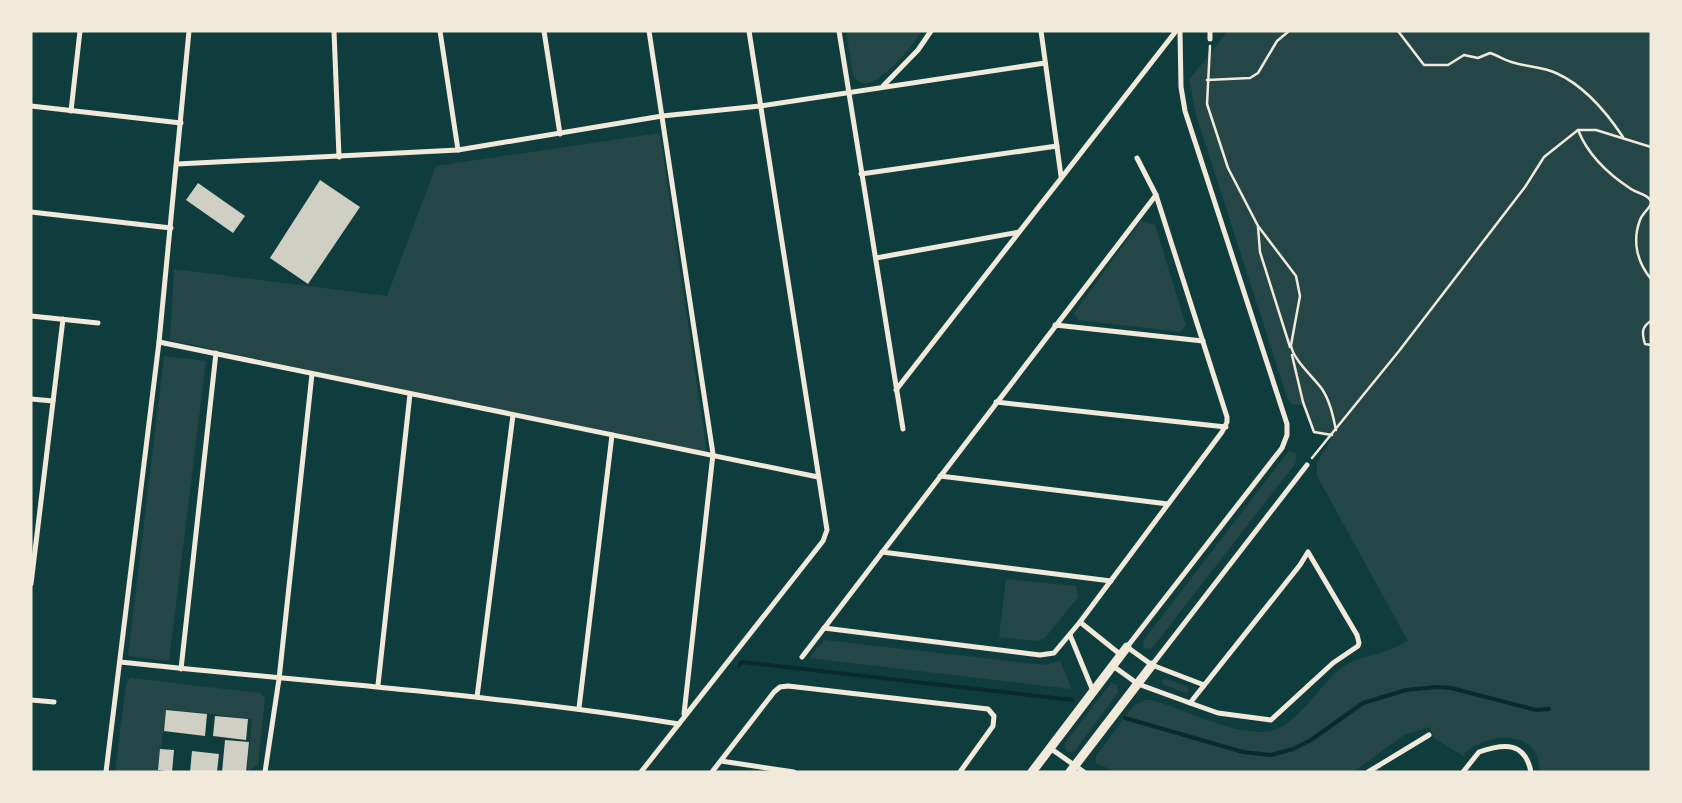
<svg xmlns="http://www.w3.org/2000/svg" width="1682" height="803" font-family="Merriweather,serif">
<rect width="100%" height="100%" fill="#0f3d3e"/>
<g fill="#244646">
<path d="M846 31H921C914 45 883 83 866 83 860 84 857 80 853 75Z"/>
<path d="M1228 31H1651V772H1540C1539 764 1538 755 1533 749 1518 730 1476 738 1463 756L1436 739 1435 740 1429 727 1404 735 1353 772H1116L1096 763V756L1134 705 1145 700H1151C1188 710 1224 732 1264 732 1295 732 1319 684 1341 668 1354 659 1366 657 1380 653 1390 650 1399 645 1408 641L1317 476V463L1332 438 1314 434 1302 405 1291 404 1288 400 1196 115 1189 80Z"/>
<polygon points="660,133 707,453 505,413 170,340 174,269 387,296 436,166"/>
<polygon points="1141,221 1155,225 1186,325 1180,332 1078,320 1074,313"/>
<polygon points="164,356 206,361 169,661 128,656"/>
<polygon points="1288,452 1294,452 1297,455 1295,464 1153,647 1148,649 1144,648 1143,641"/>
<polygon points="1006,579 1076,586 1078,597 1045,638 1037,641 999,637"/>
<polygon points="824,640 1045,665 1060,661 1072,689 809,658"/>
<polygon points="130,678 261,693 265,699 258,764 247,772 252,719 166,709 158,772 115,772 126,684"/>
<polygon points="1163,678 1188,687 1189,691 1186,693 1162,684"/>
<polygon points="1111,683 1117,685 1118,692 1075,751 1068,752 1065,749 1065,743"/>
</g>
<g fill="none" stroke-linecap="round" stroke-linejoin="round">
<g stroke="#0a2a2b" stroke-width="4">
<polyline points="739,666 742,662 1072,700"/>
<polyline points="1125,718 1243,752 1271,755 1293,749 1311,740 1363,703 1406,690 1437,687 1451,688 1536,710 1549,709"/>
</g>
</g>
<g fill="#cfcfc3">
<polygon points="320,180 360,207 308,284 270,258"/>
<polygon points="198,183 245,216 233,233 186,200"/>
<polygon points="166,710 207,714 205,736 164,731"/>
<polygon points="215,716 248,719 246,740 213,736"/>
<polygon points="225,740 249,742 246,772 222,772"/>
<polygon points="160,749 174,750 172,772 158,770"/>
<polygon points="192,751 219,754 217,772 190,772"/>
</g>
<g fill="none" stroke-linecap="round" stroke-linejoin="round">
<g stroke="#f1e9da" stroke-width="2.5">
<path d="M1398 31 1424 65H1448L1464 55 1478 58 1490 53C1499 56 1506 61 1515 63 1529 67 1543 67 1556 73 1583 85 1607 113 1623 137"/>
<path d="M1210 46 1207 104 1228 168 1258 226 1296 276 1300 296 1291 345C1292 358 1313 377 1322 389 1330 401 1333 416 1336 430"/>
<polyline points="1207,80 1250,78 1258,73 1277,41 1289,31"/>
<path d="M1578 130C1588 155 1608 174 1631 189 1638 194 1646 193 1651 201"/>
<path d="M1651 204C1648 210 1642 214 1640 220 1632 241 1637 262 1651 279"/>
<polyline points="1258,227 1260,252 1290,347"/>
<path d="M1651 321C1641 327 1642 334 1645 344L1651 345"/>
<polyline points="1292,355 1303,402 1314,432 1332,435"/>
<polyline points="1312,458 1399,351 1525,187 1544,157 1578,130 1596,130 1651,147"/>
</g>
<g stroke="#f1e9da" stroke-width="5">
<polyline points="334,31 339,157"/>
<polyline points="440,31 458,150"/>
<polyline points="544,31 560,134"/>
<polyline points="649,31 713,454 684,714"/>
<polyline points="839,31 903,429"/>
<polyline points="1041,31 1061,176"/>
<polyline points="1180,31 1181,87 1185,111 1287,424 1287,435 1282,448 1127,647 1152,665 1204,685"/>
<polyline points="1210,39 1210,31"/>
<polyline points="883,86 918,50 931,31"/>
<polyline points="31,106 181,123"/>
<polyline points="71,111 80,31"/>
<polyline points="177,164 458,150 662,116 760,106 1045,63"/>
<polyline points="861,174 1057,146"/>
<polyline points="31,212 171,228"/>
<polyline points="876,258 1019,232"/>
<polyline points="31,316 98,323"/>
<polyline points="1055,325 1203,341"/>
<polyline points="159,342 818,477"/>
<polyline points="896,390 1176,31"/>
<polyline points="31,399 53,401"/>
<polyline points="996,402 1226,427"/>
<polyline points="940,476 1168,504"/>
<polyline points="882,552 1111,581"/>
<polygon points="1308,552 1357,635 1359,643 1358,646 1333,663 1271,720 1218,713 1190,703 1300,565"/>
<polyline points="31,584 63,319"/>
<polyline points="1080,622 1121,655"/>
<polyline points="824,628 1040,655 1054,653 1080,622 1222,432 1227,422 1227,417 1156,195 1137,158"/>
<polyline points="1070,635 1093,691"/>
<polyline points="802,657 1156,195"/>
<path d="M120 662C307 682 493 694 679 724"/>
<polyline points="1152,665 1307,465"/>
<polyline points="1113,666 1138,684 1190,703"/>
<polyline points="181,669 216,353"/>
<polyline points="378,685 410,394"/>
<polyline points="477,697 513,415"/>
<polyline points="31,700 54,702"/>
<polyline points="579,708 612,435"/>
<polyline points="1050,748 1084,772"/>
<polyline points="721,761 794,772"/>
<polyline points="106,772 159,342 189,31"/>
<polyline points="265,772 279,679 312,374"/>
<polyline points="641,772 823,541 827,530 749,31"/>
<polyline points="712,772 774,692 780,687 788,686 988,709 994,716 993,726 960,772"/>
<polyline points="1368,772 1429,735"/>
<path d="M1463 772 1479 752C1505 743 1525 742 1531 772"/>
</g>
<g stroke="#f1e9da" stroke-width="9">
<polyline points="1032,772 1127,647"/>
<polyline points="1070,772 1152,665"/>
</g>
</g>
<rect width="1682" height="803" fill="none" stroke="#f1e9da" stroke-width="65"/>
</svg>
